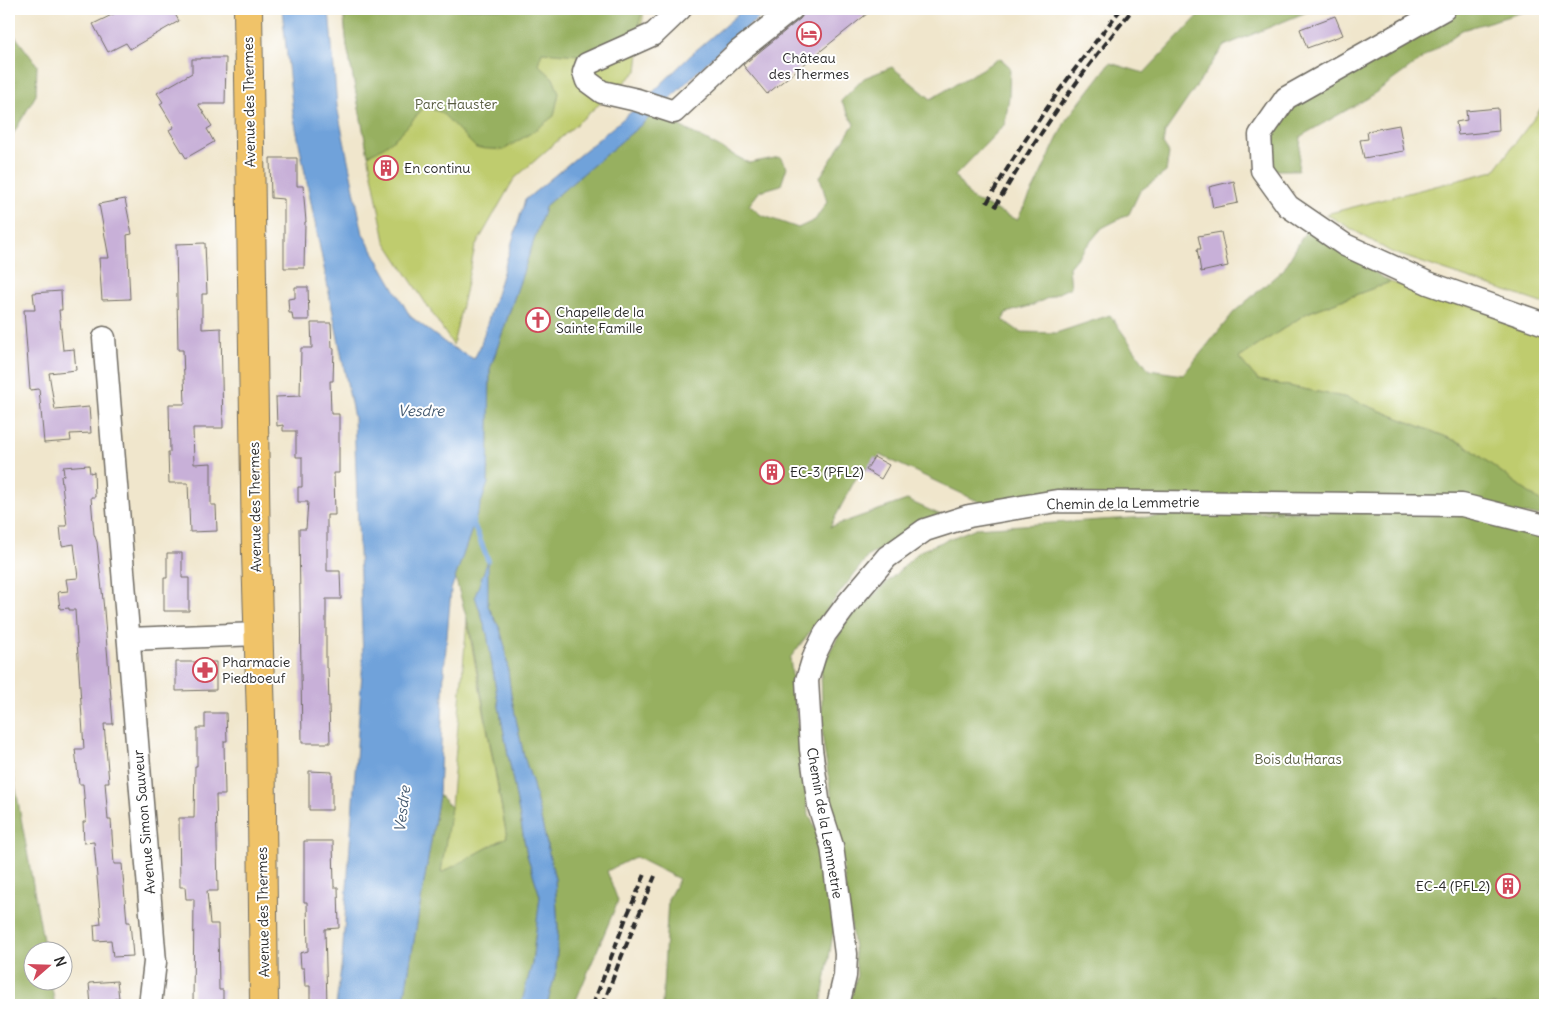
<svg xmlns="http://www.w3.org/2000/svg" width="1554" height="1014" font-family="Delius,sans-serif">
<rect width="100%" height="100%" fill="#fff"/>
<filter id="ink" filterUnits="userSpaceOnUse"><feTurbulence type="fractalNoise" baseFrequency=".02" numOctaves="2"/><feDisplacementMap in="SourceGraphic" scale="10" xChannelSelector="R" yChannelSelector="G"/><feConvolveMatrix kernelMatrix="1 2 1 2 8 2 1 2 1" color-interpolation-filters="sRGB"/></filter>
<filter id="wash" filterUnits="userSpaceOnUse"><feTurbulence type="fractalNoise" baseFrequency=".0096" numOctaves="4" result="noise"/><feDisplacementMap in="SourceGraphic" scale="20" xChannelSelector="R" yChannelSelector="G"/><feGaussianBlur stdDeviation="1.12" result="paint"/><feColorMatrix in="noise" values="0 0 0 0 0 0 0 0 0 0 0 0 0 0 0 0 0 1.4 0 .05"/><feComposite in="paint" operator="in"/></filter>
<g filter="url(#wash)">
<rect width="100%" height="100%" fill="#f0e6cc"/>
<g fill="#bfcc6e" stroke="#757c4c">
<polygon points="343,9 644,9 637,71 514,179 475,247 453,345 385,241 347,46"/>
<polygon points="1545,100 1545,303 1544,304 1391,252 1326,214 1494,171 1538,113"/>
<polygon points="1390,282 1482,309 1545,331 1545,505 1464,444 1348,398 1258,380 1239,358 1307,313"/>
<polygon points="467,620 507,837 440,874 451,807"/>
</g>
<g fill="#97b061" stroke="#616e46">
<path d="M343 9H640L642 11 637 33 615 44 578 55 542 52 538 64 553 78 559 93 554 116 531 133 503 150 476 148 441 112 424 107C406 128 394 144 368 155L347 46Z"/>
<polygon points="1207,9 1314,9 1224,46 1165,132 1163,144 1169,153 1166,172 1140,191 1129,214 1102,228 1069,267 1071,287 1033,305 1006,313 1003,320 1020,332 1056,333 1110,315 1149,370 1183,375 1234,312 1284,269 1307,229 1390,282 1307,313 1239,358 1258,380 1348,398 1464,444 1545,505 1545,515 988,506 880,455 855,480 830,527 907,500 943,516 868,556 790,658 808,812 820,840 835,922 821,1005 662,1005 668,899 679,879 635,857 607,871 618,901 574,1005 547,1005 556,971 558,928 555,879 532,781 524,757 511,695 505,647 500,629 488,606 487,594 475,596 487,633 497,696 527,855 540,896 532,964 521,1005 403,1005 439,795 451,807 441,873 507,837 470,630 455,577 488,483 490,369 546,205 655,113 749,163 780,157 787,167 781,185 760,191 749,205 761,215 798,228 815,220 827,202 820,177 854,124 841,101 864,78 892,67 931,99 1000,58 1010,67 1009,97 1005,124 955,176 971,198 1017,220 1035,186 1066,120 1110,63 1144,73 1203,11"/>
<polygon points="1435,9 1533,9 1462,30 1368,98 1301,136 1298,170 1272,170 1275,133 1294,98"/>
<polygon points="9,28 37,65 36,95 9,141"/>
<polygon points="1463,511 1545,534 1545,1005 849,1005 857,975 850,917 823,741 821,668 847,620 920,551 976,528 1210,513"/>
<polygon points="9,751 45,951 32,952 32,982 51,982 55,1005 9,1005"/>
</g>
<g fill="#6fa2da" stroke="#4d6682">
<polygon points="282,9 329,9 337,106 363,234 410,316 448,345 474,359 480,347 525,200 642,103 694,52 744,9 770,9 726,44 655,113 546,205 490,369 488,483 451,590 444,671 439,795 403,1005 336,1005 342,960 363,658 354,418 293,113"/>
<polygon points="488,560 488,606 500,629 505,647 511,695 524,757 532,781 555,879 558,928 556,971 547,1005 521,1005 532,964 540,896 527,855 497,696 487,633 475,596"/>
</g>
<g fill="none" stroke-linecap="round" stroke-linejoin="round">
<polyline stroke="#6fa2da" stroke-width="5.5" points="471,518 488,560"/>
</g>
<g id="blocks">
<g fill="#c8b0d8">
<polygon points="124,9 172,9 179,21 130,49 126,43 108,52 93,24"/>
<polygon points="807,9 873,9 767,94 743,65 800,19"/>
<polygon points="1335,16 1343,35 1307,48 1300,29"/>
<polygon points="201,58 226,58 225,104 198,104 212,126 207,129 214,142 186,158 169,130 174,127 160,104 163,102 157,93 192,73 192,59 201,59"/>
<polygon points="1498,108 1499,131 1458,135 1456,122 1467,120 1466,111"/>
<polygon points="1399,125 1404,151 1364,158 1360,140 1368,139 1367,131"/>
<polygon points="270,158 297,158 297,186 303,186 306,222 305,222 304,268 284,268 284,199 271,198"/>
<polygon points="1234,181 1238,203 1213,208 1209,187"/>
<polygon points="125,199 132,234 127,235 130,299 102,300 99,258 109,258 99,204"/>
<polygon points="1221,232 1228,266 1201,272 1197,249 1201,249 1198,236"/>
<polygon points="205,243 207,294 202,294 202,329 221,328 223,428 193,428 194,464 211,463 211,505 216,505 217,531 190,532 188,483 169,483 168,452 170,452 169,404 185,404 183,350 178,350 176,244"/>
<polygon points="295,287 308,287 309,320 293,320 292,313 289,313 288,299 295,298"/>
<polygon points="61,291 62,310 59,310 63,350 74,349 76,370 49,373 55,410 89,407 91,433 70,434 71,441 44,443 39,389 30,390 24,310 35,310 33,293"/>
<polygon points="311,323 331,323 332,348 334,348 333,381 330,381 331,414 339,414 339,473 334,473 335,515 327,515 327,571 340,571 341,599 326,599 326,668 328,668 330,743 302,743 299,529 306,529 308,502 298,502 298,487 302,487 302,457 296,457 296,431 283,431 283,425 277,426 276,397 300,396 301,348 312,348"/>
<polygon points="874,457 889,465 881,479 866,470"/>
<polygon points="89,465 90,473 94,472 95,497 91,497 94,534 97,542 104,610 113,724 104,724 109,782 105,782 108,820 111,820 114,864 122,864 127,922 130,922 133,956 113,957 111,940 95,941 94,925 101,924 94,842 84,843 83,822 86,822 83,784 79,784 75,749 84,749 75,610 69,610 69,608 60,609 58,592 68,591 66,579 78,578 74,544 62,546 60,526 67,526 61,476 64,475 63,467"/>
<polygon points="167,553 182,553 182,578 189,578 189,611 164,611 164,578 167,578"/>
<polygon points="176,662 216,662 216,690 176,691"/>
<polygon points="205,713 226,713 227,741 224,741 225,795 216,795 218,891 207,891 210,924 218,924 219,990 223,990 223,1005 193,1005 194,899 186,899 185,887 180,887 179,818 194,818 195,766 197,766 197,728 205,728"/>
<polygon points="309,771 332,772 332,810 309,810"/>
<polygon points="304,841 333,841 334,887 338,887 339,928 325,929 327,1005 310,1005 310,986 305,986 304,968 301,968 300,953 308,951 307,902 304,902"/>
<polygon points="117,981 119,998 115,998 116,1005 91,1005 89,983"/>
</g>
</g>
</g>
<g filter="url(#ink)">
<use href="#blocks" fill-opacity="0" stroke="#706c63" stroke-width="1"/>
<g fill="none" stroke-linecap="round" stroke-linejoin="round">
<defs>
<g id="minor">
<polyline points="680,9 654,34 587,64 584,72 587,81 602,92 637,100 674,112 739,51 792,9"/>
<polyline points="1444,9 1286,98 1260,135 1262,170 1288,206 1345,245 1428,283 1545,324"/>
<polyline points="104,338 155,962 150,1005"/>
<polyline points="129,639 258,634"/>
<polyline points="838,1005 845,976 846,954 832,846 819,806 811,749 807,680 815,654 825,634 848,603 887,557 925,530 969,516 1057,501 1462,505 1545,526"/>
</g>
<polyline id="major" points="248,9 256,553 261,717 264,1005"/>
</defs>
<use href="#minor" stroke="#706c63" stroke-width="25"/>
<use href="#major" stroke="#706c63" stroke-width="30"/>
<use href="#minor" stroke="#fff" stroke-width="22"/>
<use href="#major" stroke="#f0c369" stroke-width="28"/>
<g stroke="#2b2b2b" stroke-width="4" stroke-dasharray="8 4" stroke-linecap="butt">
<path d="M987 203C1026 134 1072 71 1121 9"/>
<path d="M995 207C1036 137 1082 72 1133 9"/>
<polyline points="593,1005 626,918 646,872"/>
<polyline points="603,1005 618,965 655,876"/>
</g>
</g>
</g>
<defs>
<symbol id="hotel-ring" viewBox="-11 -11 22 22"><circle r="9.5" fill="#fff" stroke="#d1495b" stroke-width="1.5"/><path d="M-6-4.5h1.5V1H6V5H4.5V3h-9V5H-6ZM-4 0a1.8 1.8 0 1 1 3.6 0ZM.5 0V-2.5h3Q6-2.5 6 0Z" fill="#d1495b"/></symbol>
<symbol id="building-ring" viewBox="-11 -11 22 22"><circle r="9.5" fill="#fff" stroke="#d1495b" stroke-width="1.5"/><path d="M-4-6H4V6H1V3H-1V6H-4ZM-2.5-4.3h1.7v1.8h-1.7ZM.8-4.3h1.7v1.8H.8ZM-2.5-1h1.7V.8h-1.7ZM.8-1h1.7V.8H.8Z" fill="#d1495b"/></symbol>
<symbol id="church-ring" viewBox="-11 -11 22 22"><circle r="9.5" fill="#fff" stroke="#d1495b" stroke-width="1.5"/><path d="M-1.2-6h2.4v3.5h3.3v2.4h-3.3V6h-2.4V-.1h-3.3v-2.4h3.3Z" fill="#d1495b"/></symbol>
<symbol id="pharmacy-ring" viewBox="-11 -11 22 22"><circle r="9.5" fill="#fff" stroke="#d1495b" stroke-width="1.5"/><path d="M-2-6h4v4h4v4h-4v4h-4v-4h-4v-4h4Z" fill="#d1495b"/></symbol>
</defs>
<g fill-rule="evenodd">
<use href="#hotel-ring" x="795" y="20" width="28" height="28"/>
<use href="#building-ring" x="372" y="154" width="28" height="28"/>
<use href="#church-ring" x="524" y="306" width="28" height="28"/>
<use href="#building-ring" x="758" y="458" width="28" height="28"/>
<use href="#pharmacy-ring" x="191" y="656" width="28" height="28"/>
<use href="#building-ring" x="1494" y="872" width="28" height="28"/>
</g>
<g text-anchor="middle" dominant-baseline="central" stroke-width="4" stroke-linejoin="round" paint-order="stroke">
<g font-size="14" fill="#2b2b2b" stroke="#fff" text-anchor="start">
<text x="809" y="58" text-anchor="middle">Château<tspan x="809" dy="16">des Thermes</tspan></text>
<text x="404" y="168">En continu</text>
<text x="556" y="312">Chapelle de la<tspan x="556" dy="16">Sainte Famille</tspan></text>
<text x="790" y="472">EC-3 (PFL2)</text>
<text x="222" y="662">Pharmacie<tspan x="222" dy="16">Piedboeuf</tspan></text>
<text x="1490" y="886" text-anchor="end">EC-4 (PFL2)</text>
</g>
<g font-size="14" fill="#2b2b2b" stroke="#fff">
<text transform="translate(249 102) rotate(-91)">Avenue des Thermes</text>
<text transform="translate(1123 503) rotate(-1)">Chemin de la Lemmetrie</text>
<text transform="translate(255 507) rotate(-91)">Avenue des Thermes</text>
<text transform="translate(144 822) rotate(-95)">Avenue Simon Sauveur</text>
<text transform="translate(825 823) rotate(80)">Chemin de la Lemmetrie</text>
<text transform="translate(263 912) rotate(-91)">Avenue des Thermes</text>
</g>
<g font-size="14" fill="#575b3f" stroke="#fff">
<text x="456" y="104">Parc Hauster</text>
<text x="1298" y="759">Bois du Haras</text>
</g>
<g font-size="15" font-style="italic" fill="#465b71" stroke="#fff">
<text x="421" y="410">Vesdre</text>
<text transform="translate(402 809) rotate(-83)">Vesdre</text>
</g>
</g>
<rect width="1554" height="1014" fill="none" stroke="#fff" stroke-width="30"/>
<g transform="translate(48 966) rotate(70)"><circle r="24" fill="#ffffff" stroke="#aaaaaa"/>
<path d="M0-4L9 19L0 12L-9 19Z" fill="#d1495b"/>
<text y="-8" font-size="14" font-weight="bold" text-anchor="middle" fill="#2b2b2b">N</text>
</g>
</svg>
